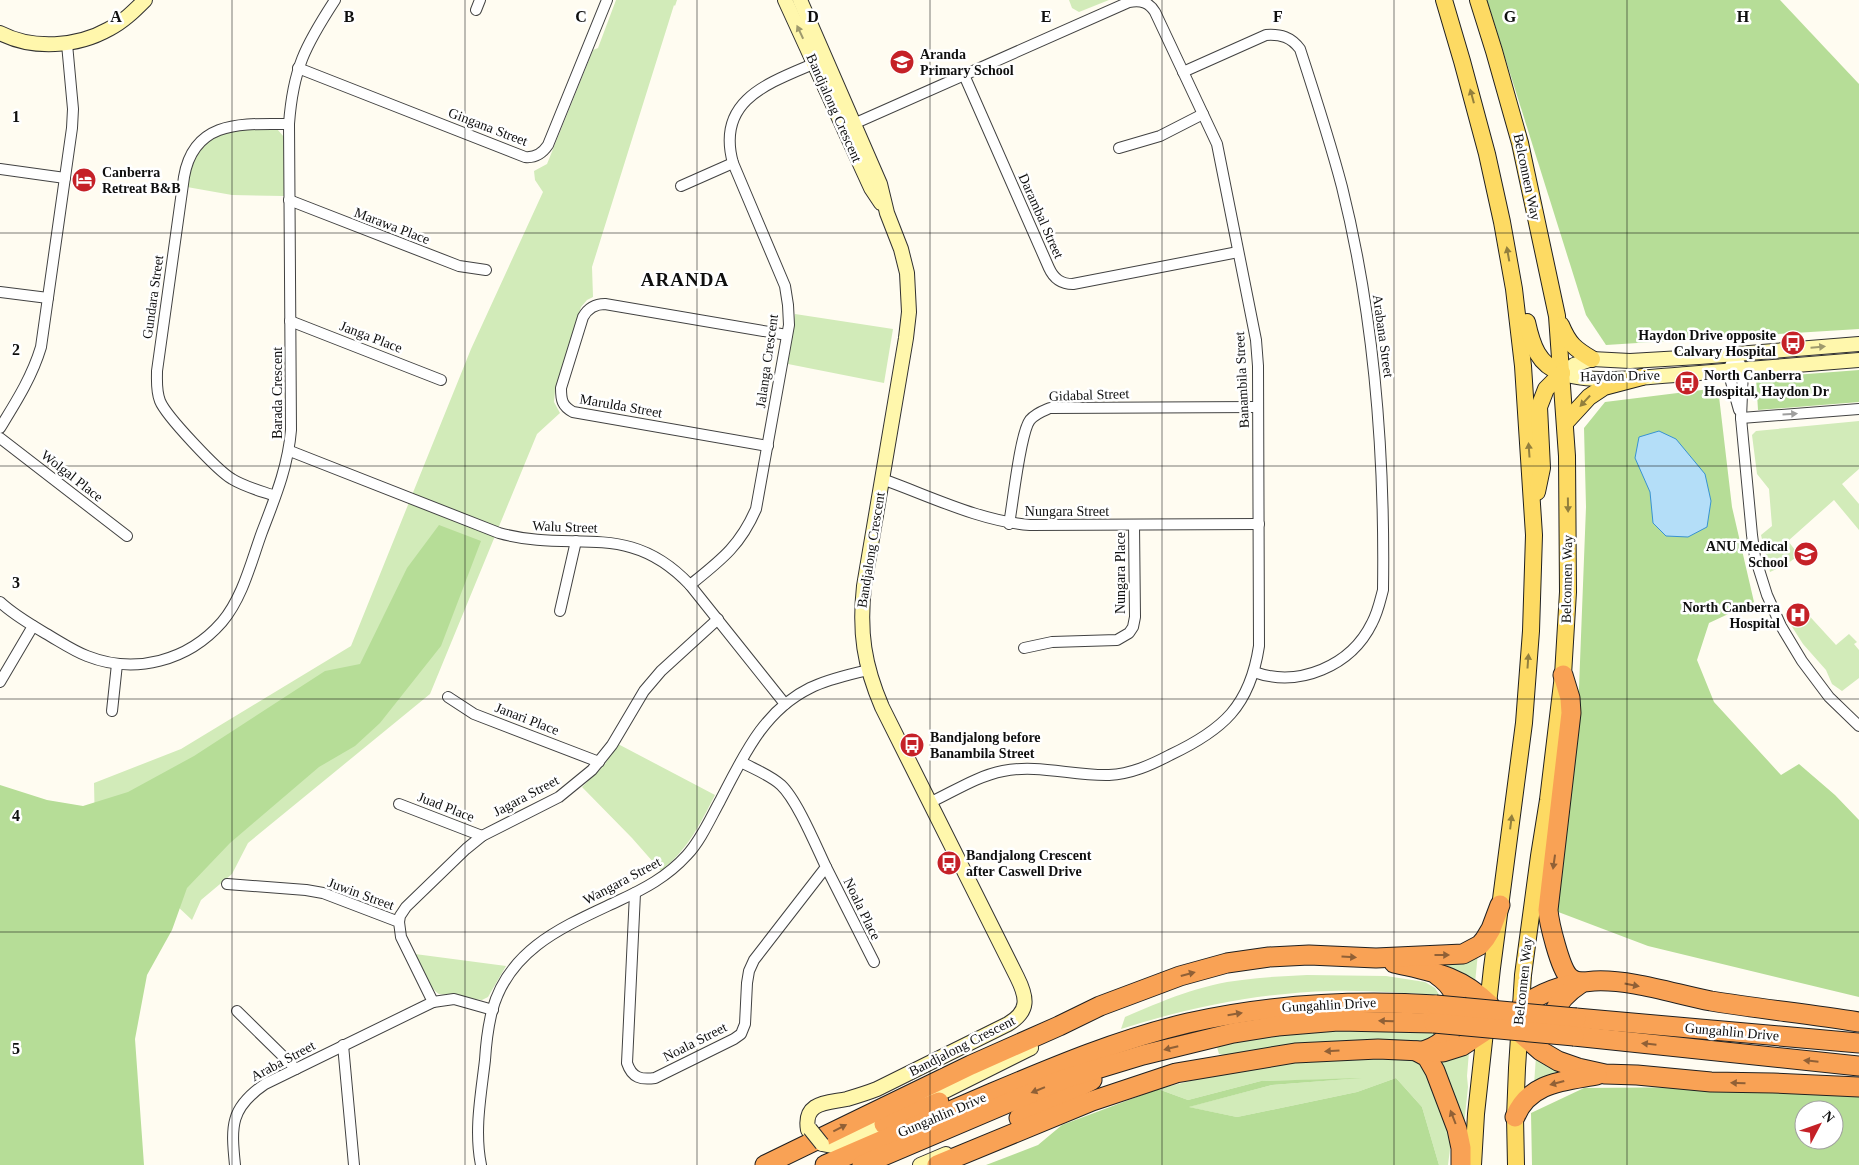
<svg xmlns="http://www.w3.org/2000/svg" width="1859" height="1165" font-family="'Times New Roman',serif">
<rect width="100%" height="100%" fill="#fffcf1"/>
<g fill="#d2ebb9">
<polygon points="616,0 677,0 675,6 674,5 592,267 593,297 587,300 581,307 555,391 554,402 560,413 537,434 430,694 248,843 232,874 201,900 192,920 95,829 94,783 181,749 351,646 471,349 543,192 535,180 534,171 547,164 593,50 598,48"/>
<polygon points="1069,0 1109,0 1079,12 1072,8"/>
<path d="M256 129H277L284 137V196L232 195 187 187C192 160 200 141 229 131 237 128 247 129 256 129Z"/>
<polygon points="795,314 893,329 884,383 788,364"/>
<polygon points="1859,421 1859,469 1842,484 1859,504 1859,530 1834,500 1788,541 1799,555 1787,564 1770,572 1761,535 1772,526 1769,489 1757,474 1752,435 1756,431"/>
<polygon points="1803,609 1836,645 1849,634 1857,642 1854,644 1859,650 1859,678 1842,691 1832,684 1826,670 1803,644 1789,622"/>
<path d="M618 744 715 795C699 826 688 849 661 871L632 838 582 787 605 764Z"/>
<polygon points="1478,953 1475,983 1423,960"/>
<path d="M415 954 506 966 488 997 482 1000 439 994C429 988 420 964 415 954Z"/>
<path d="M1307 975 1386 976 1425 982 1435 988 1443 1001 1438 1034 1419 1044 1235 1057 1219 1054 1217 1047 1235 1040 1264 1035 1368 1028 1435 1032 1438 995C1402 993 1367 990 1331 991 1260 993 1189 1007 1121 1029L1125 1017C1162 1001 1202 984 1242 980 1264 977 1285 976 1307 975Z"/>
<polygon points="1469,1052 1467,1076 1468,1087 1464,1125 1434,1059"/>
<polygon points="1536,1055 1570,1071 1534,1086"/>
<path d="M1406 1056 1427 1067 1452 1133 1448 1165H1439L1422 1107 1396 1078 1357 1092 1237 1117 1188 1107 1272 1085 1348 1079 1261 1081 1188 1100 1158 1089C1212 1075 1267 1063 1323 1059 1350 1056 1379 1057 1406 1056Z"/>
</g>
<g fill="#b6dd97" fill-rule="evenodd">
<polygon points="1487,0 1780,0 1859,84 1859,329 1606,345 1586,315"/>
<polygon points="1859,370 1859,402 1758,410 1756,378"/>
<polygon points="1718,388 1732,507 1754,602 1709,623 1697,660 1714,702 1781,775 1799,764 1835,795 1859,820 1859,997 1648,946 1553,910 1578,714 1586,507 1584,428 1605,402"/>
<polygon points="439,525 481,541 441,646 380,723 355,746 319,767 230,843 187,888 172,930 147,975 135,1039 144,1165 0,1165 0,785 47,800 83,806 128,792 194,756 325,671 360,664 407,568"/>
<polygon points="1362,1078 1272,1085 1189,1107 1237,1117 1357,1092 1396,1078 1422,1107 1439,1165 986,1165 1038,1145 1062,1125 1158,1089 1188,1100 1261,1081"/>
<path d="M1711 1087 1859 1093V1165H1532L1531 1113 1584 1088ZM1804 1110H1834V1140H1804Z"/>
</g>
<polygon fill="#b4def8" stroke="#3892d2" points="1659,431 1676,439 1705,474 1711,501 1707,527 1688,537 1666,536 1653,523 1650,492 1635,458 1639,437"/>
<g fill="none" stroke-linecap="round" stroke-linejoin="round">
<defs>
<g id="street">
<polyline points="476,10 480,0"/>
<path d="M298 68 525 157C535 158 542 154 548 145L607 0"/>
<path d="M1183 72 1266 35C1281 34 1291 37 1300 49 1315 95 1330 141 1342 187 1375 319 1385 454 1383 590 1380 601 1378 612 1372 623 1351 666 1299 688 1254 672"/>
<path d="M964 75 1049 268C1054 279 1061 284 1073 284L1238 252"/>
<path d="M849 126 1129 2C1141 0 1149 2 1155 12L1217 144 1256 340 1258 366 1259 646C1250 706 1223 730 1170 755 1151 765 1131 774 1109 775 1073 776 1038 764 1003 771 977 776 953 792 929 803"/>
<polyline points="1119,148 1160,136 1203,114"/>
<polyline points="0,169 65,178"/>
<polyline points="681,186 733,163"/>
<polyline points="289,200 459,266 486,270"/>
<polyline points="0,292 48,298"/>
<polyline points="290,321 441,380"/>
<polyline points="1735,354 1743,370 1741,418 1752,535 1755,557 1767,595 1781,626 1802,661 1829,697 1859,726"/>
<polyline points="1735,354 1728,371 1739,410"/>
<polyline points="1741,418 1859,409"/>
<path d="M0 428C16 402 32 377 41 347L72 128 73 109 67 44"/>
<polyline points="0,438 127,536"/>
<path d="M768 446 573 412C562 406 561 400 561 388L583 317C588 308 595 304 605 304L787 335"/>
<path d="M290 451 499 533C574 554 628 519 690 585L785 704"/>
<path d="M882 479C930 496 979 521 1030 525L1259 524"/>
<path d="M275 496C261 491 245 487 232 479 218 471 166 416 160 401 156 391 157 381 157 371L184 177C194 119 243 124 289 124"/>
<path d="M1009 524C1013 503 1020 433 1030 420 1036 413 1043 411 1050 408L1258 407"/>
<path d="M690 585C721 560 740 546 756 509L789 325 788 305 785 286 733 163C715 98 772 82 820 61"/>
<path d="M0 602C15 616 33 626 50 636 62 643 74 651 87 656 135 675 188 661 222 622 243 597 251 562 262 532 275 498 288 467 291 430L289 124C293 69 305 46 335 0"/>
<polyline points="560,611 576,541"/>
<polyline points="1024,648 1052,642 1117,640 1129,633 1133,627 1135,617 1134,525"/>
<polyline points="0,682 33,626"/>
<polyline points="448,697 474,714 599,762"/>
<polyline points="112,711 117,664"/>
<polyline points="399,804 482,836"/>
<polyline points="826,867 874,962"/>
<polyline points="227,884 306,890 323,893 399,922 401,937 433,1002"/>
<path d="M635 893 627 1063C632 1078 641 1080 655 1078L734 1039 741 1034 745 1024 747 983 749 971 754 960 826 867C816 846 797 800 781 785 770 775 754 769 741 762"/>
<polyline points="399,922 400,916 406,907 466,849 482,836 559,797 592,770 612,745 644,691 661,671 718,619"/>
<polyline points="237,1011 296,1069"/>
<polyline points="343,1045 354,1165"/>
<path d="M235 1165C231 1126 230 1108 265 1084L433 1002 454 999 493 1010"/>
<path d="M481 1165C474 1130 481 1095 485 1060 486 1044 488 1027 492 1011 509 948 565 926 618 901 644 889 667 877 687 855 701 840 710 819 720 801 743 757 763 711 810 688 828 679 848 675 868 670"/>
</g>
<g id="secondary">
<polyline points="785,0 871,188 881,203"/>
<path d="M800 0 880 184 887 213 901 249 907 273 909 312 906 338 864 586C859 632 864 665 882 707L1017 977C1027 997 1030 1011 1008 1024L877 1089C867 1093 857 1096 847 1099 828 1103 803 1101 808 1130"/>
<path d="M0 33C33 50 77 47 109 29 123 22 134 11 145 0"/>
<polyline points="1562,373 1574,365 1592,359 1630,361 1699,357 1859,344"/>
<path d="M1562 373C1592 385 1654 376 1687 374 1744 369 1802 365 1859 360"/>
<polyline points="925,1101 1031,1048"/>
<polyline points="822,1144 832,1146 840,1144 891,1120"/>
<polyline points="920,1165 946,1154"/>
</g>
<g id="primary">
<polyline points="1444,0 1462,61 1487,154 1502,222 1514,289 1523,366 1534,535 1531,631 1524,723 1492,968 1476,1114 1473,1165"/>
<polyline points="1478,0 1494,51 1520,143 1557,316 1567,456 1568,592 1563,675 1548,800 1539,856 1523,975 1517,1068 1515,1117 1516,1165"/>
<path d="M1527 322C1532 345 1538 365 1562 373"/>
<path d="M1561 325C1569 344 1575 349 1592 359"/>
<polyline points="1566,422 1589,397 1604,387 1642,377"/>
<polyline points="1537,492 1542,468 1539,407 1546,389 1562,373"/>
</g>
<g id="highway">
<path d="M1563 675 1570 698 1571 713 1548 910C1549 923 1560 968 1569 977 1573 981 1578 982 1583 982"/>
<path d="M1394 963C1433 972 1459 975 1489 1004"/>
<path d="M1520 1008C1542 991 1567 983 1594 981 1630 979 1675 994 1711 1001 1760 1009 1810 1014 1859 1022"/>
<polyline points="1576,1018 1859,1043"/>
<path d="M1550 1030C1551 1009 1563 995 1580 984"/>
<polyline points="1518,1031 1541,1051 1558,1061 1578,1068 1605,1074 1637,1075 1711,1082 1773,1083 1859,1087"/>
<polyline points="1574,1036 1859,1066"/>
<path d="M1426 1050C1461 1038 1470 997 1437 975"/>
<polyline points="1416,1051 1427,1057 1435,1071 1457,1129 1461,1148 1461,1165"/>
<path d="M1515 1117C1529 1082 1565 1081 1597 1075"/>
<polyline points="1019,1118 1092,1080"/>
<polyline points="884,1124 939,1102"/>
<polyline points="765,1165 971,1065 1059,1026 1100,1006 1180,976 1227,963 1269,957 1309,955 1376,958 1463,954 1480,945 1485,939 1491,929 1500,905"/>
<path d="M825 1165C881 1141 937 1117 992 1093 1056 1066 1120 1039 1188 1023 1271 1004 1352 1000 1436 1005"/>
<polyline points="862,1165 1064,1079 1143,1055 1233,1033 1278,1026 1338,1021 1434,1023"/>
<polyline points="937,1165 1092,1101 1176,1073 1295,1053 1378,1049 1443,1052 1462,1046 1485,1031"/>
</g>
</defs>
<use href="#street" stroke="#424242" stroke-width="12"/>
<use href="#secondary" stroke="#313131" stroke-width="16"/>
<use href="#primary" stroke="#202020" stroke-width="18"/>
<use href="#highway" stroke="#202020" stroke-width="21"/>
<use href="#street" stroke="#fff" stroke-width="10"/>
<use href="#secondary" stroke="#fff7ac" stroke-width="14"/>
<use href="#primary" stroke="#fdda63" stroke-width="16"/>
<use href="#highway" stroke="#f9a255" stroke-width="19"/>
<defs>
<polyline id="secondary-bridge" points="810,1129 822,1144"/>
<g id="highway-bridge">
<polyline points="1436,1005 1576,1018"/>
<polyline points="1434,1023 1574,1036"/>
</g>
</defs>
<use href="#secondary-bridge" stroke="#313131" stroke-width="16" stroke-linecap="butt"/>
<use href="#highway-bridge" stroke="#202020" stroke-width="21" stroke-linecap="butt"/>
<use href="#secondary-bridge" stroke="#fff7ac" stroke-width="14"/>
<use href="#highway-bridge" stroke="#f9a255" stroke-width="19"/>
</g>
<defs><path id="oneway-solid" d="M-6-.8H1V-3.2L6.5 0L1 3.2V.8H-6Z" transform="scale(1.25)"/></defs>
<g fill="#9f9a6d">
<use href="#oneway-solid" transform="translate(800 32) rotate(-115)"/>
<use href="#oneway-solid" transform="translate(1818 347) rotate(-5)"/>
</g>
<g fill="#927f3d">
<use href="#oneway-solid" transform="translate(1472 96) rotate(-105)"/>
<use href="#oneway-solid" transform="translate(1508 254) rotate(-100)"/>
<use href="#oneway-solid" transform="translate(1585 401) rotate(133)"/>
<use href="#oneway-solid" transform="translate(1529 450) rotate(-94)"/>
<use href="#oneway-solid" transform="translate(1568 505) rotate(89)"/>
<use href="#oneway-solid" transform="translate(1528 661) rotate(-86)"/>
<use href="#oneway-solid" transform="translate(1511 822) rotate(-83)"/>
</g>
<use fill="#9f9f9f" href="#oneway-solid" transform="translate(1790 414) rotate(-4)"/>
<g fill="#906036">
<use href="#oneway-solid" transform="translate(1554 862) rotate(98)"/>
<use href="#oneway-solid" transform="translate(1442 955)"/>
<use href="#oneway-solid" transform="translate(1349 957) rotate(3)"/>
<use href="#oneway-solid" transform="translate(1188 974) rotate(-15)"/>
<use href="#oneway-solid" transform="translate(1632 985) rotate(11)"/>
<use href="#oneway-solid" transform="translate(1235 1014) rotate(-9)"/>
<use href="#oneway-solid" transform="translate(1386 1021) rotate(-179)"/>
<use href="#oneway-solid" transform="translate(1649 1044) rotate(-174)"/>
<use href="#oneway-solid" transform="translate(1171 1048) rotate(166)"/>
<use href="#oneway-solid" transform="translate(1332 1051) rotate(176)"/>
<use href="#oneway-solid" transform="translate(1811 1061) rotate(-174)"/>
<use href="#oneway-solid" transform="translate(1557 1083) rotate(165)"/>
<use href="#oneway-solid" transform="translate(1738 1083) rotate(-178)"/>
<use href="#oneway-solid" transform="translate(1038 1090) rotate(158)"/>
<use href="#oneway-solid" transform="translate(1453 1117) rotate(-111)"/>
<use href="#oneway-solid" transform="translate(840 1128) rotate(-27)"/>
</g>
<path fill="none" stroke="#0f0f0f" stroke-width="1" stroke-opacity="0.55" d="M232 0V1165M465 0V1165M697 0V1165M930 0V1165M1162 0V1165M1394 0V1165M1627 0V1165M0 233H1859M0 466H1859M0 699H1859M0 932H1859"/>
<defs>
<symbol id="school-disc" viewBox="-11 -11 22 22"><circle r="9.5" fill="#c52127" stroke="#fff"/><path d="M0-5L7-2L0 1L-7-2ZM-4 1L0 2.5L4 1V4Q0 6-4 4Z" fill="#fff"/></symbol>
<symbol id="hotel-disc" viewBox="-11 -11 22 22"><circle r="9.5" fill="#c52127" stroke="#fff"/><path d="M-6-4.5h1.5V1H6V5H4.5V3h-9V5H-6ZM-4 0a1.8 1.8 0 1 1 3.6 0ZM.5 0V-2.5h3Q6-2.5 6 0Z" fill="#fff"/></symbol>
<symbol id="bus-disc" viewBox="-11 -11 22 22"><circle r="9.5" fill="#c52127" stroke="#fff"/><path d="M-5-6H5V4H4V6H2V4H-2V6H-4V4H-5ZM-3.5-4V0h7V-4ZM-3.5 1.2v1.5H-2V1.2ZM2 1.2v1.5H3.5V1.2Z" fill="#fff"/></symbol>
<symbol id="university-disc" viewBox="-11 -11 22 22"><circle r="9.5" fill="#c52127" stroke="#fff"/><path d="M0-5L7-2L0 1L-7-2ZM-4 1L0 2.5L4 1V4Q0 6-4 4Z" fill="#fff"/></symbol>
<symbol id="hospital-disc" viewBox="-11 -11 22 22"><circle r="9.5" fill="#c52127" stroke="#fff"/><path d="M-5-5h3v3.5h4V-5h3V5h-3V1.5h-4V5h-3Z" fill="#fff"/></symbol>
</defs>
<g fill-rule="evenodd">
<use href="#school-disc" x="888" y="48" width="28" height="28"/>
<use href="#hotel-disc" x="70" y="166" width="28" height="28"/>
<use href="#bus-disc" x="1779" y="329" width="28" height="28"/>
<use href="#bus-disc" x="1673" y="369" width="28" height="28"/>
<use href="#university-disc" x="1792" y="540" width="28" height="28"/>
<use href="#hospital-disc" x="1784" y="601" width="28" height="28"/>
<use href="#bus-disc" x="898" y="731" width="28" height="28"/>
<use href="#bus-disc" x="935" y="849" width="28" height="28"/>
</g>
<g text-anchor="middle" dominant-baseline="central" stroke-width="5" stroke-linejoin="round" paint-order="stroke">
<g font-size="14" font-weight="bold" fill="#0f0f0f" stroke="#fff" text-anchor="start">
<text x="920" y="54">Aranda<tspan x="920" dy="16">Primary School</tspan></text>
<text x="102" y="172">Canberra<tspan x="102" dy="16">Retreat B&amp;B</tspan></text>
<text x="1776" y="335" text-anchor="end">Haydon Drive opposite<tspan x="1776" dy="16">Calvary Hospital</tspan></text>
<text x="1704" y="375">North Canberra<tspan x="1704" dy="16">Hospital, Haydon Dr</tspan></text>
<text x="1788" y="546" text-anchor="end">ANU Medical<tspan x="1788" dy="16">School</tspan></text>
<text x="1780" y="607" text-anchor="end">North Canberra<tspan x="1780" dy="16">Hospital</tspan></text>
<text x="930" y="737">Bandjalong before<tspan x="930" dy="16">Banambila Street</tspan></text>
<text x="966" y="855">Bandjalong Crescent<tspan x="966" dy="16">after Caswell Drive</tspan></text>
</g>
<g font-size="14" fill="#0f0f0f" stroke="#fff">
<text transform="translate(834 108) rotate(66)">Bandjalong Crescent</text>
<text transform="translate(488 127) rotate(21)">Gingana Street</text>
<text transform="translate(1527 177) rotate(78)">Belconnen Way</text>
<text transform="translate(1041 216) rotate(66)">Darambal Street</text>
<text transform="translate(392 226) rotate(21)">Marawa Place</text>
<text transform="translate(153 297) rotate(-82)">Gundara Street</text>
<text transform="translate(1383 336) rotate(82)">Arabana Street</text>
<text transform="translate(371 337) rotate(21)">Janga Place</text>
<text transform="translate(767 361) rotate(-82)">Jalanga Crescent</text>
<text transform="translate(1620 376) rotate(-1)">Haydon Drive</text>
<text transform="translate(1242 380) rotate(-93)">Banambila Street</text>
<text transform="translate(277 393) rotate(-90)">Barada Crescent</text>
<text transform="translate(1089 395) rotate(-2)">Gidabal Street</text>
<text transform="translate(621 406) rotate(10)">Marulda Street</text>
<text transform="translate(72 476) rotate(38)">Wolgal Place</text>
<text x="1067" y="511">Nungara Street</text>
<text transform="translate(565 527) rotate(2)">Walu Street</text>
<text transform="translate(871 550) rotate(-81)">Bandjalong Crescent</text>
<text transform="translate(1120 573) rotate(-90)">Nungara Place</text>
<text transform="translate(1567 579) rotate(-89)">Belconnen Way</text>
<text transform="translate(527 719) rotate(21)">Janari Place</text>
<text transform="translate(526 796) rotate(-28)">Jagara Street</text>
<text transform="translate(446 807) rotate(21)">Juad Place</text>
<text transform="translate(622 881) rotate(-28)">Wangara Street</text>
<text transform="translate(361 894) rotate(20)">Juwin Street</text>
<text transform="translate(862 909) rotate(64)">Noala Place</text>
<text transform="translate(1523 981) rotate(-84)">Belconnen Way</text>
<text transform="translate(1329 1005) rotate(-3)">Gungahlin Drive</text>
<text transform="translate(1732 1032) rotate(5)">Gungahlin Drive</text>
<text transform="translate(695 1042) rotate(-27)">Noala Street</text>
<text transform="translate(962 1046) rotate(-27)">Bandjalong Crescent</text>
<text transform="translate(283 1061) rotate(-28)">Araba Street</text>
<text transform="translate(942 1115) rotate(-23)">Gungahlin Drive</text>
</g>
<g font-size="19" font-weight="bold" letter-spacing="1" fill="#0f0f0f" stroke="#fff">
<text x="685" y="279">ARANDA</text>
</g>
</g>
<g font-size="16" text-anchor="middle" font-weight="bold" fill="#0f0f0f" stroke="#fff" stroke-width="5" stroke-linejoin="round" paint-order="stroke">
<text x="116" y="22">A</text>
<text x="349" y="22">B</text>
<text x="581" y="22">C</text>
<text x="813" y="22">D</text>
<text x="1046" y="22">E</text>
<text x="1278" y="22">F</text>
<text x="1510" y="22">G</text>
<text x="1743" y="22">H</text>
<text x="16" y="122">1</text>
<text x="16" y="355">2</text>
<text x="16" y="588">3</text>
<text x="16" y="821">4</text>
<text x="16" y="1054">5</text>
</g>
<g transform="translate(1819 1125) rotate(49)"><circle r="24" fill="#ffffff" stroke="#9f9f9f"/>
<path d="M0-4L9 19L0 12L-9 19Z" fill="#c52127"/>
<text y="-8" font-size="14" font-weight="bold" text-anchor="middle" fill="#0f0f0f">N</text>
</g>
</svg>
